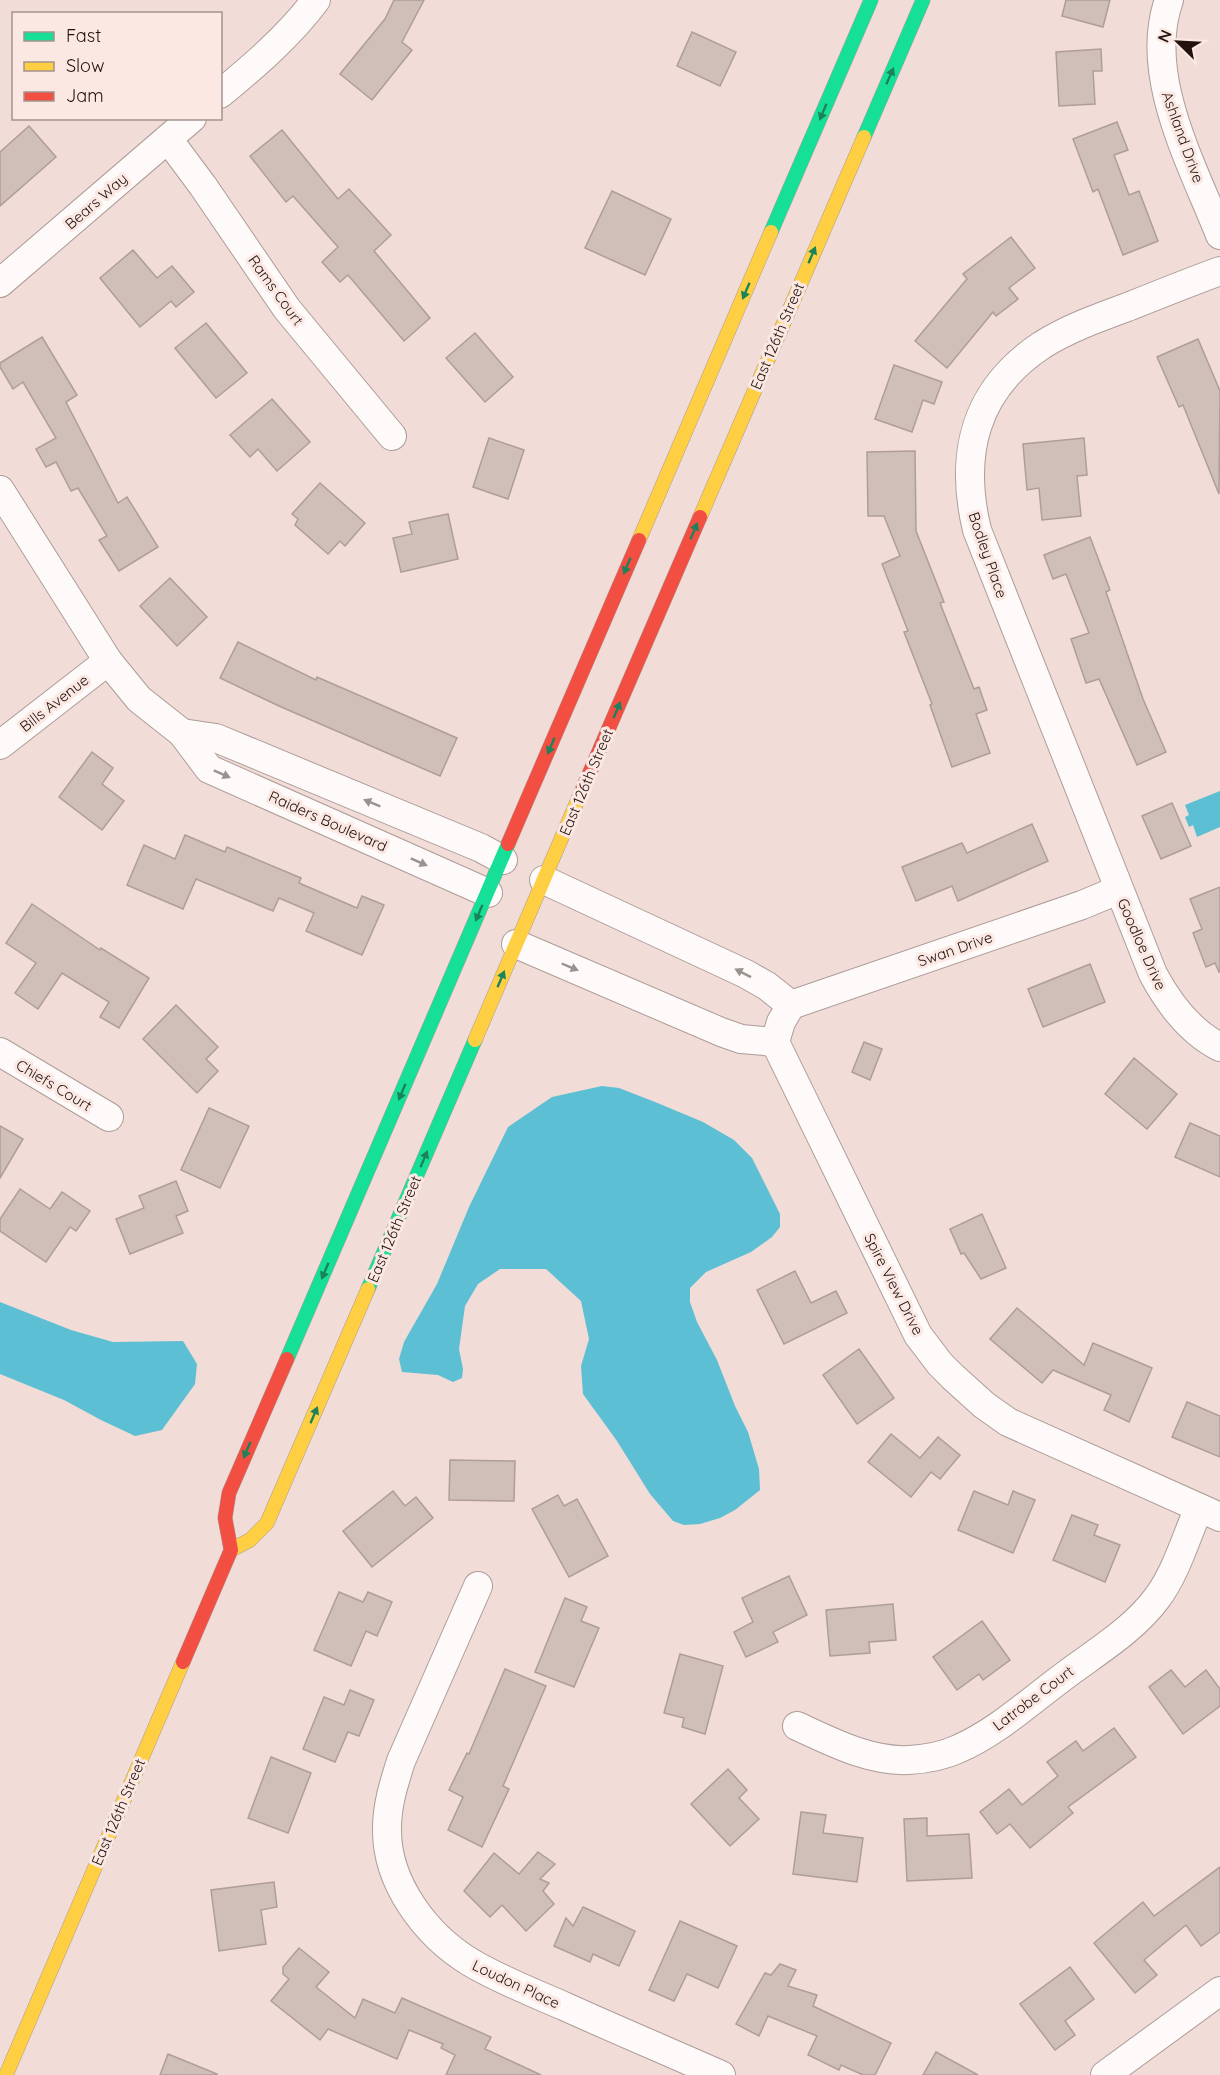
<svg xmlns="http://www.w3.org/2000/svg" width="1220" height="2075" font-family="Quicksand,sans-serif">
<rect width="100%" height="100%" fill="#f1dcd7"/>
<g fill="#5cbfd3">
<polygon points="1220,791 1220,827 1197,837 1193,825 1189,827 1185,817 1189,815 1185,805"/>
<polygon points="602,1086 619,1088 655,1102 703,1122 734,1140 752,1158 780,1214 780,1227 772,1237 751,1252 706,1272 690,1288 690,1302 697,1322 717,1360 735,1406 748,1432 759,1469 760,1490 735,1510 720,1518 700,1524 684,1525 673,1521 650,1494 617,1441 583,1394 581,1366 589,1339 581,1301 546,1269 500,1269 478,1284 465,1306 459,1349 463,1369 462,1378 453,1382 438,1375 402,1372 399,1359 404,1342 437,1284 469,1207 508,1127 552,1097"/>
<polygon points="0,1302 71,1330 113,1342 183,1341 197,1364 195,1384 162,1430 135,1436 101,1420 64,1400 0,1374"/>
</g>
<g fill="#d0beb9" stroke="#ae9d99" stroke-width="1.5">
<polygon points="394,0 424,0 402,42 412,50 372,100 340,74 385,19"/>
<polygon points="1066,0 1110,0 1103,27 1062,16"/>
<polygon points="692,32 736,52 720,86 677,66"/>
<polygon points="1101,49 1102,71 1093,71 1095,104 1059,106 1056,52"/>
<polygon points="1117,122 1128,150 1114,155 1129,195 1139,191 1158,241 1123,255 1098,189 1093,192 1073,139"/>
<polygon points="29,126 56,157 0,206 0,152"/>
<polygon points="282,130 338,199 349,189 391,235 374,251 430,318 404,341 348,275 340,282 322,262 338,247 293,196 286,202 250,156"/>
<polygon points="612,191 671,219 645,275 585,248"/>
<polygon points="1011,237 1035,268 1009,288 1018,299 996,316 993,312 947,368 915,341 967,279 963,274"/>
<polygon points="133,250 157,278 172,266 194,292 176,307 171,301 140,327 100,278"/>
<polygon points="206,323 247,373 216,398 175,348"/>
<polygon points="475,333 513,377 485,402 446,358"/>
<polygon points="42,337 77,395 66,402 118,503 127,497 158,547 119,571 99,540 107,536 78,488 71,491 56,462 46,467 36,449 56,438 23,382 13,389 0,367 0,363"/>
<polygon points="1198,339 1220,391 1219,494 1183,405 1179,407 1157,357"/>
<polygon points="894,365 942,382 934,404 923,400 912,432 875,419"/>
<polygon points="272,399 310,442 277,471 258,449 250,457 230,435"/>
<polygon points="489,438 524,450 508,499 473,487"/>
<polygon points="1084,438 1087,475 1077,476 1081,516 1042,520 1039,488 1027,490 1023,444"/>
<polygon points="915,451 916,531 944,602 940,603 974,689 979,687 987,710 976,714 990,753 952,767 930,705 932,704 904,632 908,631 882,564 900,556 884,516 868,516 867,452"/>
<polygon points="320,483 365,523 345,546 340,541 328,554 295,525 298,519 292,514"/>
<polygon points="448,514 458,559 401,572 393,538 412,534 409,522"/>
<polygon points="1090,537 1110,590 1106,592 1143,699 1166,752 1137,765 1099,679 1086,683 1071,639 1089,633 1066,574 1053,579 1044,555"/>
<polygon points="170,578 207,617 177,646 140,606"/>
<polygon points="238,642 316,680 317,677 457,738 440,776 279,706 220,678"/>
<polygon points="92,752 113,768 102,784 124,801 102,830 59,797"/>
<polygon points="1172,803 1191,846 1161,859 1142,816"/>
<polygon points="1032,824 1048,861 958,901 952,886 916,901 902,867 962,843 967,853"/>
<polygon points="185,835 225,852 227,847 301,878 299,883 357,908 362,896 384,905 362,955 306,931 314,913 279,898 273,911 196,879 183,909 127,885 144,845 175,859"/>
<polygon points="1220,887 1220,972 1219,972 1215,963 1206,967 1193,933 1202,929 1190,899"/>
<polygon points="32,904 100,950 101,948 149,978 119,1028 100,1017 109,1002 62,973 38,1009 15,993 36,963 6,943"/>
<polygon points="1090,964 1105,1002 1043,1027 1028,989"/>
<polygon points="176,1005 218,1047 206,1059 218,1071 197,1093 143,1039"/>
<polygon points="864,1042 882,1049 870,1080 852,1072"/>
<polygon points="1134,1058 1177,1094 1147,1129 1105,1094"/>
<polygon points="209,1108 249,1126 220,1188 181,1170"/>
<polygon points="1190,1123 1220,1136 1220,1177 1175,1157"/>
<polygon points="0,1126 23,1139 0,1178"/>
<polygon points="176,1181 188,1211 176,1216 183,1233 130,1254 116,1219 144,1208 139,1196"/>
<polygon points="20,1189 50,1209 62,1192 90,1211 76,1231 70,1227 46,1262 0,1231 0,1219"/>
<polygon points="982,1214 1006,1268 981,1279 964,1253 961,1254 950,1229"/>
<polygon points="795,1271 811,1303 836,1291 847,1313 784,1344 757,1290"/>
<polygon points="1017,1308 1084,1365 1093,1343 1152,1368 1129,1422 1104,1410 1111,1395 1053,1370 1042,1383 990,1339"/>
<polygon points="859,1349 894,1398 857,1424 823,1375"/>
<polygon points="1187,1402 1220,1416 1220,1457 1172,1437"/>
<polygon points="891,1434 920,1458 938,1437 960,1455 940,1479 931,1472 911,1497 868,1462"/>
<polygon points="450,1460 515,1461 514,1501 449,1500"/>
<polygon points="393,1491 405,1506 416,1497 433,1518 372,1567 343,1531"/>
<polygon points="974,1491 1008,1505 1013,1491 1035,1500 1013,1553 958,1530"/>
<polygon points="558,1495 564,1506 577,1499 608,1556 569,1577 532,1509"/>
<polygon points="1072,1515 1098,1525 1094,1535 1120,1545 1105,1582 1053,1560"/>
<polygon points="789,1576 807,1615 773,1632 778,1642 746,1657 734,1632 753,1622 742,1598"/>
<polygon points="339,1592 363,1602 368,1592 392,1602 377,1636 366,1631 351,1666 314,1650"/>
<polygon points="565,1598 587,1607 581,1621 599,1628 574,1687 535,1672"/>
<polygon points="893,1604 896,1640 869,1642 870,1653 830,1656 826,1610"/>
<polygon points="982,1621 1010,1660 983,1680 979,1674 957,1690 933,1657"/>
<polygon points="680,1654 723,1666 705,1734 682,1727 684,1718 664,1713"/>
<polygon points="505,1669 546,1686 503,1786 509,1789 482,1847 448,1830 463,1797 449,1790 467,1753 469,1754"/>
<polygon points="1171,1670 1185,1687 1206,1670 1220,1689 1220,1706 1183,1734 1149,1687"/>
<polygon points="350,1690 374,1700 359,1736 348,1732 335,1762 303,1749 324,1697 344,1705"/>
<polygon points="1114,1728 1136,1757 1068,1807 1073,1813 1030,1848 1010,1824 997,1834 980,1812 1009,1789 1022,1805 1058,1776 1047,1762 1076,1741 1083,1751"/>
<polygon points="271,1757 311,1773 288,1833 248,1818"/>
<polygon points="728,1769 747,1790 739,1798 759,1819 730,1846 691,1804"/>
<polygon points="801,1812 826,1815 823,1833 863,1838 857,1882 793,1874"/>
<polygon points="927,1818 927,1836 969,1834 972,1878 907,1881 904,1819"/>
<polygon points="538,1852 555,1864 540,1879 549,1883 543,1891 554,1904 526,1931 502,1905 490,1917 464,1891 494,1853 519,1874"/>
<polygon points="1220,1867 1220,1932 1201,1946 1186,1925 1144,1960 1157,1975 1135,1993 1094,1943 1143,1902 1154,1916"/>
<polygon points="274,1882 277,1907 261,1910 266,1944 219,1951 211,1890"/>
<polygon points="583,1907 635,1931 619,1966 593,1954 590,1962 554,1946 566,1918 573,1926"/>
<polygon points="680,1921 737,1946 718,1988 687,1974 674,2001 649,1990"/>
<polygon points="299,1948 329,1972 316,1987 355,2018 363,1999 395,2013 402,1998 491,2037 485,2049 541,2075 446,2075 455,2055 441,2048 443,2044 409,2030 397,2059 328,2029 320,2040 271,2001 289,1979 283,1974 283,1967"/>
<polygon points="780,1964 796,1970 788,1986 817,1995 813,2006 891,2043 875,2075 863,2075 841,2065 839,2070 808,2055 817,2036 768,2016 759,2036 736,2024 765,1973 771,1975"/>
<polygon points="1070,1967 1094,1999 1065,2021 1075,2035 1055,2050 1020,2004"/>
<polygon points="936,2052 978,2075 923,2075"/>
<polygon points="168,2054 217,2074 217,2075 160,2075"/>
</g>
<g fill="none" stroke-linecap="round" stroke-linejoin="round">
<defs>
<g id="street">
<path d="M1169 0C1142 75 1193 166 1220 235"/>
<path d="M220 94C254 66 289 36 316 0"/>
<polyline points="168,139 203,186 287,309 392,436"/>
<path d="M1220 271C1190 282 1160 294 1130 306 1100 317 1069 328 1042 345 974 390 959 455 977 530L1153 974C1168 1002 1190 1032 1220 1047"/>
<polyline points="0,283 192,118"/>
<polyline points="0,490 108,661 139,699 182,733 209,769 488,893"/>
<polyline points="182,733 216,738 481,848 503,860"/>
<polyline points="0,745 108,661"/>
<polyline points="544,880 746,974 767,986 791,1005"/>
<polyline points="516,944 721,1032 741,1039 775,1042"/>
<polyline points="791,1005 781,1022 775,1042 918,1335 940,1364 953,1377 984,1405 1008,1422 1220,1517"/>
<polyline points="791,1005 1082,905 1118,890"/>
<polyline points="0,1052 109,1117"/>
<path d="M478 1586 401 1761C394 1783 387 1805 387 1828 386 1883 426 1935 470 1962 500 1980 534 1993 566 2007 617 2030 669 2052 721 2075"/>
<path d="M797 1726C832 1742 870 1762 909 1760 925 1759 943 1756 958 1749 995 1733 1027 1704 1059 1680 1091 1655 1132 1632 1157 1598 1176 1573 1186 1537 1199 1508"/>
<polyline points="1105,2075 1220,1991"/>
</g>
<g id="fast">
<polyline points="864,137 923,0"/>
<polyline points="771,232 871,0"/>
<polyline points="368,1289 475,1040"/>
<polyline points="287,1359 508,844"/>
</g>
<g id="slow">
<polyline points="700,517 864,137"/>
<polyline points="639,540 771,232"/>
<polyline points="475,1040 583,788"/>
<polyline points="231,1550 250,1540 267,1523 368,1289"/>
<polyline points="6,2075 183,1662"/>
</g>
<g id="jam">
<polyline points="583,788 700,517"/>
<polyline points="508,844 639,540"/>
<polyline points="183,1662 231,1550 225,1518 229,1493 287,1359"/>
</g>
</defs>
<use href="#street" stroke="#ad9c98" stroke-width="30"/>
<use href="#fast" stroke="#ad9c98" stroke-width="15"/>
<use href="#slow" stroke="#ad9c98" stroke-width="15"/>
<use href="#jam" stroke="#ad9c98" stroke-width="15"/>
<use href="#street" stroke="#fdfaf9" stroke-width="28"/>
<use href="#fast" stroke="#16e098" stroke-width="14"/>
<use href="#slow" stroke="#ffcf43" stroke-width="14"/>
<use href="#jam" stroke="#f24e42" stroke-width="14"/>
</g>
<defs><path id="oneway-solid" d="M-6-.8H1V-3.2L6.5 0L1 3.2V.8H-6Z" transform="scale(1.5)"/></defs>
<g fill="#1b835a">
<use href="#oneway-solid" transform="translate(890 76) rotate(-66)"/>
<use href="#oneway-solid" transform="translate(823 112) rotate(113)"/>
<use href="#oneway-solid" transform="translate(812 255) rotate(-67)"/>
<use href="#oneway-solid" transform="translate(746 291) rotate(113)"/>
<use href="#oneway-solid" transform="translate(694 531) rotate(-67)"/>
<use href="#oneway-solid" transform="translate(627 566) rotate(113)"/>
<use href="#oneway-solid" transform="translate(617 710) rotate(-67)"/>
<use href="#oneway-solid" transform="translate(551 746) rotate(113)"/>
<use href="#oneway-solid" transform="translate(479 913) rotate(113)"/>
<use href="#oneway-solid" transform="translate(501 979) rotate(-67)"/>
<use href="#oneway-solid" transform="translate(402 1092) rotate(113)"/>
<use href="#oneway-solid" transform="translate(424 1159) rotate(-67)"/>
<use href="#oneway-solid" transform="translate(325 1271) rotate(113)"/>
<use href="#oneway-solid" transform="translate(314 1415) rotate(-67)"/>
<use href="#oneway-solid" transform="translate(247 1450) rotate(113)"/>
</g>
<g fill="#9a928f">
<use href="#oneway-solid" transform="translate(222 774) rotate(24)"/>
<use href="#oneway-solid" transform="translate(372 803) rotate(-158)"/>
<use href="#oneway-solid" transform="translate(419 862) rotate(24)"/>
<use href="#oneway-solid" transform="translate(570 967) rotate(23)"/>
<use href="#oneway-solid" transform="translate(743 973) rotate(-153)"/>
</g>
<g text-anchor="middle" dominant-baseline="central" stroke-width="6" stroke-linejoin="round" paint-order="stroke">
<g font-size="15" fill="#22120e" stroke="#fbe8e3">
<text transform="translate(1183 137) rotate(70)">Ashland Drive</text>
<text transform="translate(96 201) rotate(-41)">Bears Way</text>
<text transform="translate(276 290) rotate(54)">Rams Court</text>
<text transform="translate(777 336) rotate(-67)">East 126th Street</text>
<text transform="translate(988 555) rotate(71)">Bodley Place</text>
<text transform="translate(54 703) rotate(-38)">Bills Avenue</text>
<text transform="translate(586 782) rotate(-67)">East 126th Street</text>
<text transform="translate(328 821) rotate(24)">Raiders Boulevard</text>
<text transform="translate(1142 944) rotate(66)">Goodloe Drive</text>
<text transform="translate(955 949) rotate(-19)">Swan Drive</text>
<text transform="translate(54 1085) rotate(31)">Chiefs Court</text>
<text transform="translate(394 1229) rotate(-67)">East 126th Street</text>
<text transform="translate(894 1284) rotate(63)">Spire View Drive</text>
<text transform="translate(1033 1698) rotate(-37)">Latrobe Court</text>
<text transform="translate(118 1812) rotate(-67)">East 126th Street</text>
<text transform="translate(516 1984) rotate(25)">Loudon Place</text>
</g>
</g>
<rect x="12" y="12" width="210" height="108" fill="#fbe8e3" stroke="#a4928e" stroke-width="1.5"/>
<rect x="24" y="32" width="30" height="9" fill="#16e098" stroke="#a4928e" stroke-width="1.5"/>
<text x="66" y="42" font-size="18" fill="#22120e">Fast</text>
<rect x="24" y="62" width="30" height="9" fill="#ffcf43" stroke="#a4928e" stroke-width="1.5"/>
<text x="66" y="72" font-size="18" fill="#22120e">Slow</text>
<rect x="24" y="92" width="30" height="9" fill="#f24e42" stroke="#a4928e" stroke-width="1.5"/>
<text x="66" y="102" font-size="18" fill="#22120e">Jam</text>
<g transform="translate(1178 42) rotate(294)" stroke="#fbe8e3" stroke-width="4.5" paint-order="stroke">
<path d="M0-4.5L10 22L0 15L-10 22Z" fill="#22120e"/>
<text y="-9" font-size="16" font-weight="bold" text-anchor="middle" fill="#22120e">N</text>
</g>
</svg>
